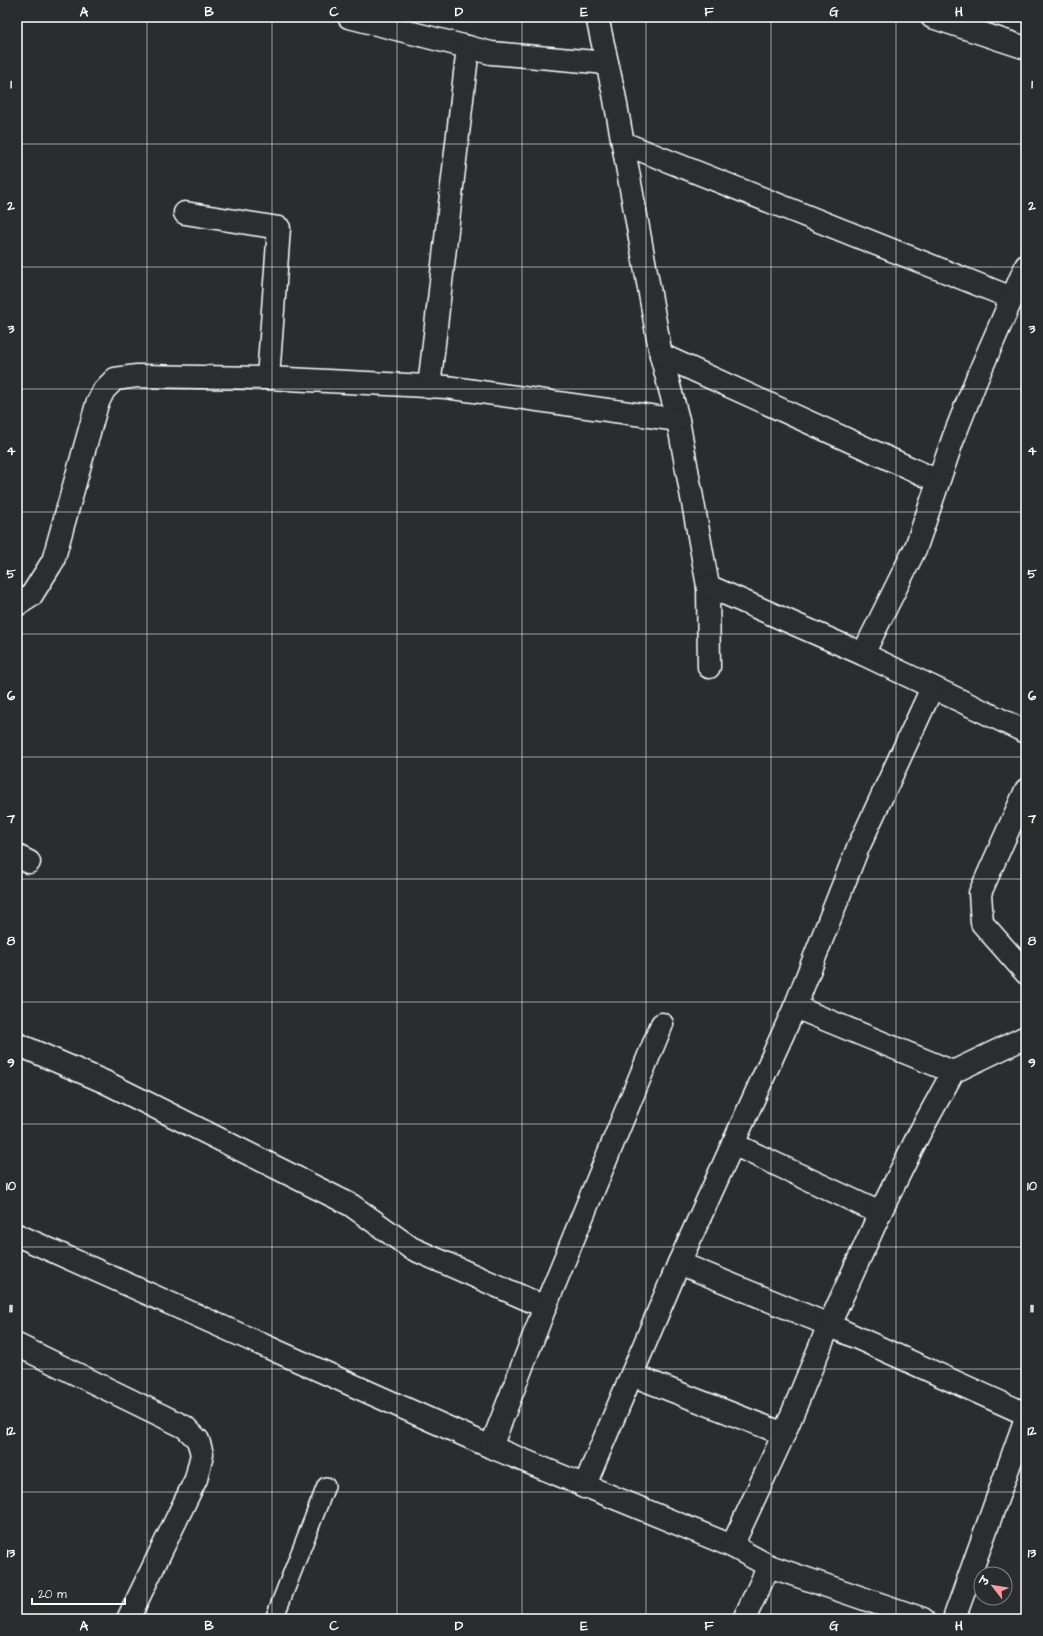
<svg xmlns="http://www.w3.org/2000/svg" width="1043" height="1636" font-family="'Architects Daughter','Playpen Sans Deva',sans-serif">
<rect width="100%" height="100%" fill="#2a2d2e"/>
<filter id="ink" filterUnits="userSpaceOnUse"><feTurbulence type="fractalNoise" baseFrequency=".025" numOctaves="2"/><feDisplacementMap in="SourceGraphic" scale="8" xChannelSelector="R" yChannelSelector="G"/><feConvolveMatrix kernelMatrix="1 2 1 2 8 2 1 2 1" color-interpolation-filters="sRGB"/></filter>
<g filter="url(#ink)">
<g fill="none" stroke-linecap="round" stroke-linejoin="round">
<defs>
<polyline id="lane" points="274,1619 326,1486"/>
<g id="street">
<polyline points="349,17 491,53 607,63"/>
<polyline points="597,17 614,94 661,355 678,420 708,586 709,667"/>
<polyline points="932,17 1026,48"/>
<polyline points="623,143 1012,298"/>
<polyline points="185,213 279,228 268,378 446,387 678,420"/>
<polyline points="661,355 938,481"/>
<polyline points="429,387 468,47"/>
<polyline points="708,586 863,654 1026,732"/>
<polyline points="17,605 31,596 53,561 97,404 104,390 115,379 137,376 268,378"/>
<polyline points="863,654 916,547 953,439 977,378 1026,266"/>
<polyline points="1026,790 980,893 982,923 1026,973"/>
<polyline points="17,856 29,862"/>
<polyline points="795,1007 953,1072"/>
<polyline points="17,1044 105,1082 351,1205 411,1248 545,1307"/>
<polyline points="733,1144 880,1213"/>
<polyline points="17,1235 491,1447 732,1546 769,1566 923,1619"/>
<polyline points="679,1263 829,1325 1026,1414"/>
<polyline points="17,1345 185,1427 198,1440 202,1454 196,1479 128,1619"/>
<polyline points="632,1375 784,1434"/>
<polyline points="491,1447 545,1307 662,1024"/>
<polyline points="584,1487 679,1263 795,1007 857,850 932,688"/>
<polyline points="732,1546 784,1434 829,1325 880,1213 919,1134 953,1072 1026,1037"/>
<polyline points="744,1619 769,1566"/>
<polyline points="954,1619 1026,1418"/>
</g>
</defs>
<use href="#lane" stroke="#fff" stroke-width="20"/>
<use href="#street" stroke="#fff" stroke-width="25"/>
<use href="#lane" stroke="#2a2d2e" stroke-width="17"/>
<use href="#street" stroke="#2a2d2e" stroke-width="22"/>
</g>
</g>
<path fill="none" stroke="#fff" stroke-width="1" stroke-opacity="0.55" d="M147 17V1619M272 17V1619M397 17V1619M522 17V1619M646 17V1619M771 17V1619M896 17V1619M17 144H1026M17 267H1026M17 389H1026M17 512H1026M17 634H1026M17 757H1026M17 879H1026M17 1002H1026M17 1124H1026M17 1247H1026M17 1369H1026M17 1492H1026"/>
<rect width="1043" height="1636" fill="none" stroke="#2a2d2e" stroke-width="44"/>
<g transform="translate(993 1586) rotate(301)"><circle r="19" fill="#2a2d2e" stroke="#7f8182"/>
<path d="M0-3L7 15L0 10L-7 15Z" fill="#ff9aa2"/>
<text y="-6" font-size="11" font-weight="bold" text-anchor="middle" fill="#ffffff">उ</text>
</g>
<path d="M32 1598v6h93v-6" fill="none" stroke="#ffffff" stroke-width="2"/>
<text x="38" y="1598" font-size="12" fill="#ffffff" stroke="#2a2d2e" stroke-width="3" paint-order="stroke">20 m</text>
<rect x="22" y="22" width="999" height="1592" fill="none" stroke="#fff" stroke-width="1.5"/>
<g font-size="13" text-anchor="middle" font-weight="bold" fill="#fff">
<text x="84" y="16">A</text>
<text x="209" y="16">B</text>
<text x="334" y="16">C</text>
<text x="459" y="16">D</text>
<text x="584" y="16">E</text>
<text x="709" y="16">F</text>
<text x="834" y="16">G</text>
<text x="959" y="16">H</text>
<text x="11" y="88">1</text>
<text x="1032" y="88">1</text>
<text x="11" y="210">2</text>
<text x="1032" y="210">2</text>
<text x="11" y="333">3</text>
<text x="1032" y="333">3</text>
<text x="11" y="455">4</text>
<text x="1032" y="455">4</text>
<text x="11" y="578">5</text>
<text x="1032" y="578">5</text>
<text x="11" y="700">6</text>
<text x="1032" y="700">6</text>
<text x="11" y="823">7</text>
<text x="1032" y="823">7</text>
<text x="11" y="945">8</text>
<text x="1032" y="945">8</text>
<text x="11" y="1067">9</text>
<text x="1032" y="1067">9</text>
<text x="11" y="1190">10</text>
<text x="1032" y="1190">10</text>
<text x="11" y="1312">11</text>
<text x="1032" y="1312">11</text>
<text x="11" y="1435">12</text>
<text x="1032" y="1435">12</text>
<text x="11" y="1557">13</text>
<text x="1032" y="1557">13</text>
<text x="84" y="1630">A</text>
<text x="209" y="1630">B</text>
<text x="334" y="1630">C</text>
<text x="459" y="1630">D</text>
<text x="584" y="1630">E</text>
<text x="709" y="1630">F</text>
<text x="834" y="1630">G</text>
<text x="959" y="1630">H</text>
</g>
</svg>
